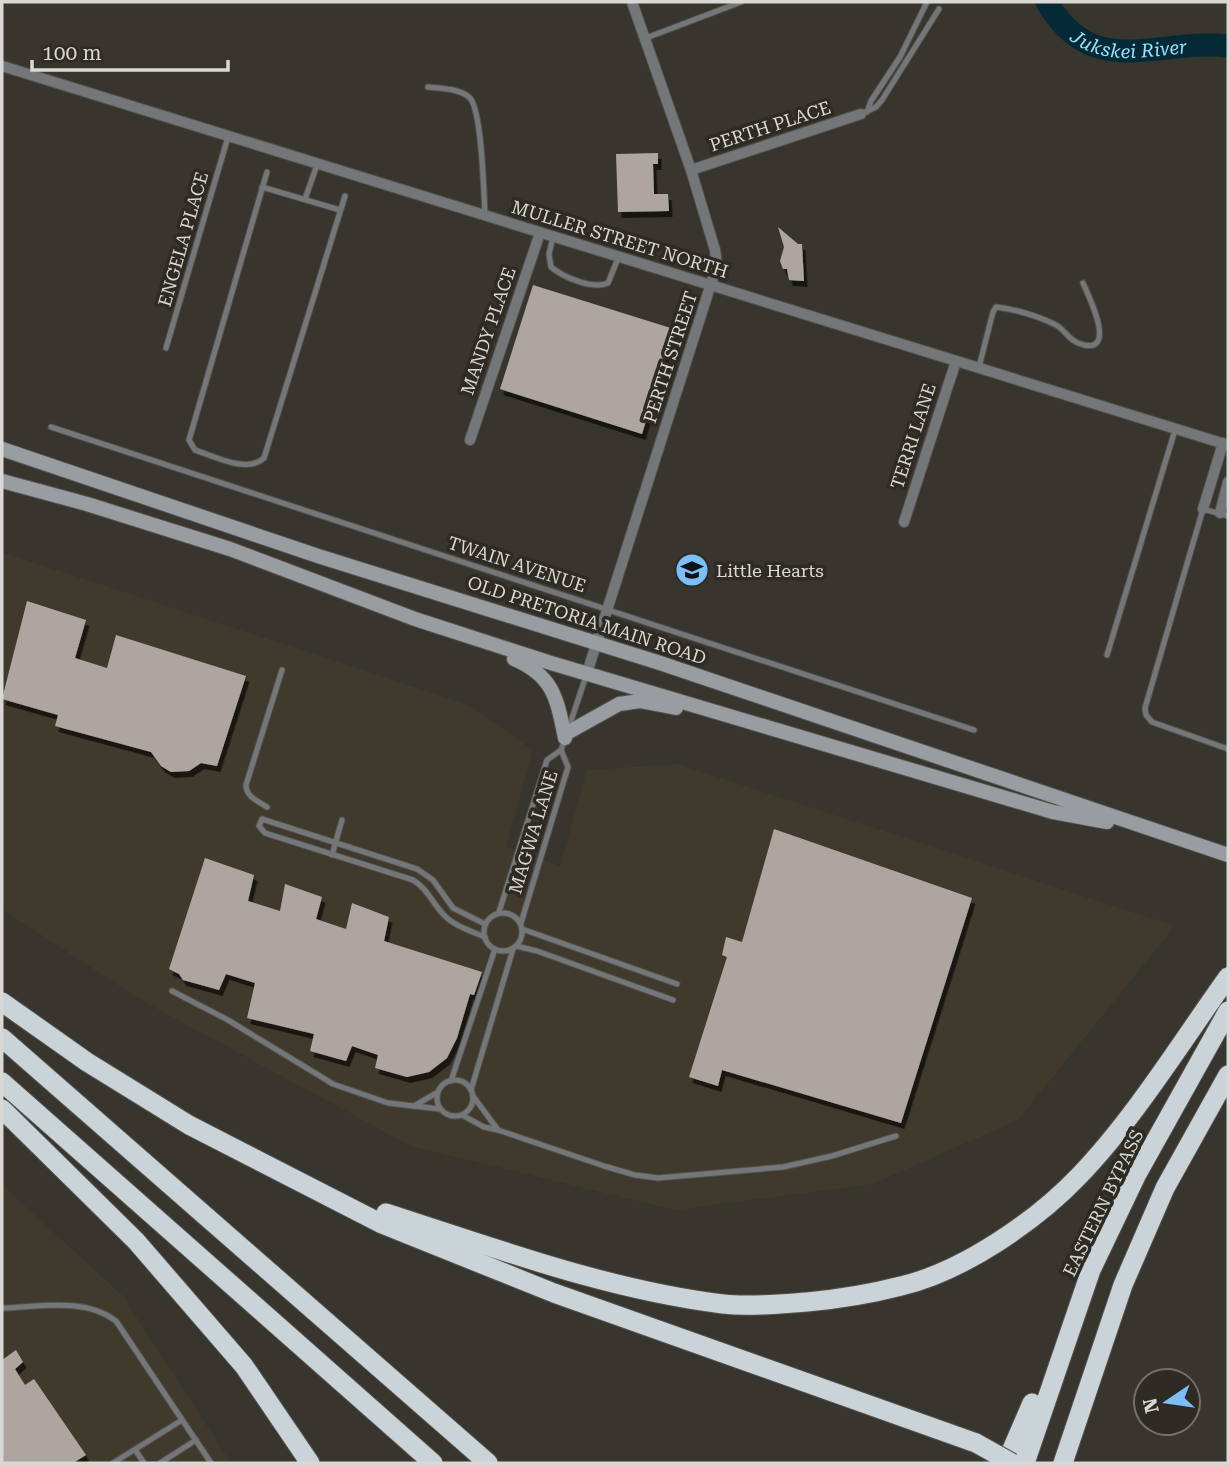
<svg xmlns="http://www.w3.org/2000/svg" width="1230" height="1465" font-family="'Roboto Serif',serif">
<defs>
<filter id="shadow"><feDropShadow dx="3.5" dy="6" stdDeviation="0" flood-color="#0009"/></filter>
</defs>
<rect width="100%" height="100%" fill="#38342e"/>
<g fill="#403a2d">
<polygon points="2,552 469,705 533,750 506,847 560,866 587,770 678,764 1175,926 1018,1120 873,1184 675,1210 411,1146 139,999 2,909"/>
<polygon points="2,1185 123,1296 231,1463 2,1463"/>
</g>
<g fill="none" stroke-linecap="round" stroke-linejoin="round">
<path stroke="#062a35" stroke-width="23" id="s1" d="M1047 2C1093 82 1157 38 1228 46"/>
</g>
<g fill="#aea5a0" filter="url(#shadow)">
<polygon points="658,153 658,164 653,164 654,194 668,194 669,211 618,212 616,154"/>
<polygon points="778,227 798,244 802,244 804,281 789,280 787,269 783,269 780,261 784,247"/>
<polygon points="533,285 674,329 642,434 500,389"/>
<polygon points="27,601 86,620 75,658 107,668 116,635 246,676 217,766 201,763 189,771 171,772 161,766 151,752 55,726 58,715 2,699"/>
<polygon points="774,829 972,898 901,1123 722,1070 718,1086 689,1077 727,957 722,955 726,937 742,942"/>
<polygon points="205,858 254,875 248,901 280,911 285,884 322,897 316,919 346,929 352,903 389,917 384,941 482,972 474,995 470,994 457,1038 447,1058 429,1072 407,1077 375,1068 378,1055 352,1046 346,1061 310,1051 314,1034 247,1018 255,983 226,974 219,990 183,980 179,974 169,969"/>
<polygon points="16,1350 23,1362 15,1369 25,1385 34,1379 86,1455 73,1463 2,1463 2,1360"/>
</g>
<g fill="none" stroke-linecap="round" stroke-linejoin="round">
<defs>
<g id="lane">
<polyline points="646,38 741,2"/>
<path d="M428 87C441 88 461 89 470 98 482 111 484 196 485 216"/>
<polyline points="867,112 871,101 900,57 927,2"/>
<polyline points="861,114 876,107 882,100 939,9"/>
<path d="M267 172 189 440 195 450C214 456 247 474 264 458L345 196"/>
<polyline points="262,187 340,210"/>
<polyline points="305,199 317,165"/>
<path d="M553 237 549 254 551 267C563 277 593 290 608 283L619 256"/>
<polyline points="166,348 228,137"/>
<path d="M979 367 993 312 996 307C1014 309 1038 316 1054 324 1066 329 1067 341 1084 345 1117 352 1088 295 1083 283"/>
<polyline points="51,427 974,730"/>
<polyline points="1228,516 1203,509 1145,708 1146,715 1152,722 1228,749"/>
<polyline points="1107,655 1175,430"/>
<polyline points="568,730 586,676"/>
<path d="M267 807C258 801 246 797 246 785L282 670"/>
<polyline points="332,855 342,820"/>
<polyline points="499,912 547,760 561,750 565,739"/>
<circle cx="503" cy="932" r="19"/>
<polyline points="521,923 568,767 561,750"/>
<polyline points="522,929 677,984"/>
<path d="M485 937C471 931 454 926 444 915 432 903 428 889 413 880L265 833 259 826 262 819 417 869 433 880 453 908 485 924"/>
<polyline points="516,946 537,951 673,1000"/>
<polyline points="172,991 228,1020 333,1084 388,1103 440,1109"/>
<circle cx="455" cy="1098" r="18"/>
<polyline points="451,1081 495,949"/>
<polyline points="471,1090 513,949"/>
<polyline points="473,1096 498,1130"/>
<polyline points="414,1106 438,1092"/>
<polyline points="462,1115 484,1127 498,1130 604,1166 635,1175 658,1178 783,1167 832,1156 896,1136"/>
<path d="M2 1308C39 1307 85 1297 116 1321L211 1463"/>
<polyline points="136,1451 144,1463"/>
<polyline points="113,1463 182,1420"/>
<polyline points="160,1463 196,1440"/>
</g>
<g id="street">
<polyline points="2,66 1228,445"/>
<polyline points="691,170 861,114"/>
<polyline points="470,440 540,233"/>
<polyline points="1203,509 1223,443"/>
<polyline points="1220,513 1228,482"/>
<polyline points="904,522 956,361"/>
<polyline points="587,673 717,265 715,250 691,170 632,2"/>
</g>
<g id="secondary">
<polyline points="2,449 318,556 660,663 1228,855"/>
<polyline points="2,481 87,504 230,549 415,619 551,663 1053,812 1107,822"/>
<path d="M514 659C554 676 557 699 565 738"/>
<polyline points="567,733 619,704 640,701 676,708"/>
</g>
<g id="highway">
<polyline points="2,1002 87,1062 189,1125 382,1224 554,1293 976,1443"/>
<polyline points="2,1038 488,1463"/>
<polyline points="2,1082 433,1463"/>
<polyline points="2,1109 136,1241 244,1366 310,1463"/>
<path d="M386 1213C495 1248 608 1290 723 1304 750 1307 780 1304 807 1302 839 1299 870 1294 901 1286 962 1272 1036 1221 1079 1176 1134 1119 1182 1041 1228 977"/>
<polyline points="1006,1463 1032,1403"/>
<polyline points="1025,1463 1091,1270 1137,1174 1228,1011"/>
<polyline points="1063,1463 1123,1285 1165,1188 1228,1075"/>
</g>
</defs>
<use href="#lane" stroke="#55524c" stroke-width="7"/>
<use href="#street" stroke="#55524c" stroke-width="12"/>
<use href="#secondary" stroke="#55524c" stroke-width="16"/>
<use href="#highway" stroke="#55524c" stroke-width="21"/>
<use href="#lane" stroke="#747779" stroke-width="5"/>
<use href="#street" stroke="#747779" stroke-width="10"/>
<use href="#secondary" stroke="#979da0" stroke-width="14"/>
<use href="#highway" stroke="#cad3d8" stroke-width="19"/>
<defs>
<polyline id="highway-bridge" points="976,1443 1012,1463"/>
</defs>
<use href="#highway-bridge" stroke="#55524c" stroke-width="21" stroke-linecap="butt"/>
<use href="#highway-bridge" stroke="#cad3d8" stroke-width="19"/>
</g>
<defs>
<symbol id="school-disc" viewBox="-11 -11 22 22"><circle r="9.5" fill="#7cbef9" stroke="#2e2a24"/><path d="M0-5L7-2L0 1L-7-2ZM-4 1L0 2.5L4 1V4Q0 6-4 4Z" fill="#111"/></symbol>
</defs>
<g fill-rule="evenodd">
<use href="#school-disc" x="673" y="551" width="38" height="38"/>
</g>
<g text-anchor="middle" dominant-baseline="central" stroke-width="7" stroke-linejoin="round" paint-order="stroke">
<g font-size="18" fill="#dad8d4" stroke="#2e2a24">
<text transform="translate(770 126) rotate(-18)">PERTH PLACE</text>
<text transform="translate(183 239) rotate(-74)">ENGELA PLACE</text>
<text transform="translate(620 239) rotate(17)">MULLER STREET NORTH</text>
<text transform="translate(488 331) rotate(-71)">MANDY PLACE</text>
<text transform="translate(670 357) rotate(-72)">PERTH STREET</text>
<text transform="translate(913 436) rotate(-72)">TERRI LANE</text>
<text transform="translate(517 564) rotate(18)">TWAIN AVENUE</text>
<text transform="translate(587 620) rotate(18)">OLD PRETORIA MAIN ROAD</text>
<text transform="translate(533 832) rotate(-73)">MAGWA LANE</text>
<text transform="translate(1103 1203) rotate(-64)">EASTERN BYPASS</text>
</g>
<g font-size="18" fill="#dad8d4" stroke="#2e2a24" text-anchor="start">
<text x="716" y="570">Little Hearts</text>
</g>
<g font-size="19" font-style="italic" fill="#97e2fd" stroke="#2e2a24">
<text stroke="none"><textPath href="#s1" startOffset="100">Jukskei River</textPath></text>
</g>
</g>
<rect width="1230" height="1465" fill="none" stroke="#dad8d4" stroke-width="7"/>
<g transform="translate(1167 1402) rotate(257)"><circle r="33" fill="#2e2a24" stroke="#73706a" stroke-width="2"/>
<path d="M0-5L12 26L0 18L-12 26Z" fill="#7cbef9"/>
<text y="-10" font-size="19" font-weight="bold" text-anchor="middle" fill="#dad8d4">N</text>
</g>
<path d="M32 60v10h196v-10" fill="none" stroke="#dad8d4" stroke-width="3.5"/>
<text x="42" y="60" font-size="21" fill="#dad8d4" stroke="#2e2a24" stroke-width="5" paint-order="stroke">100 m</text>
</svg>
